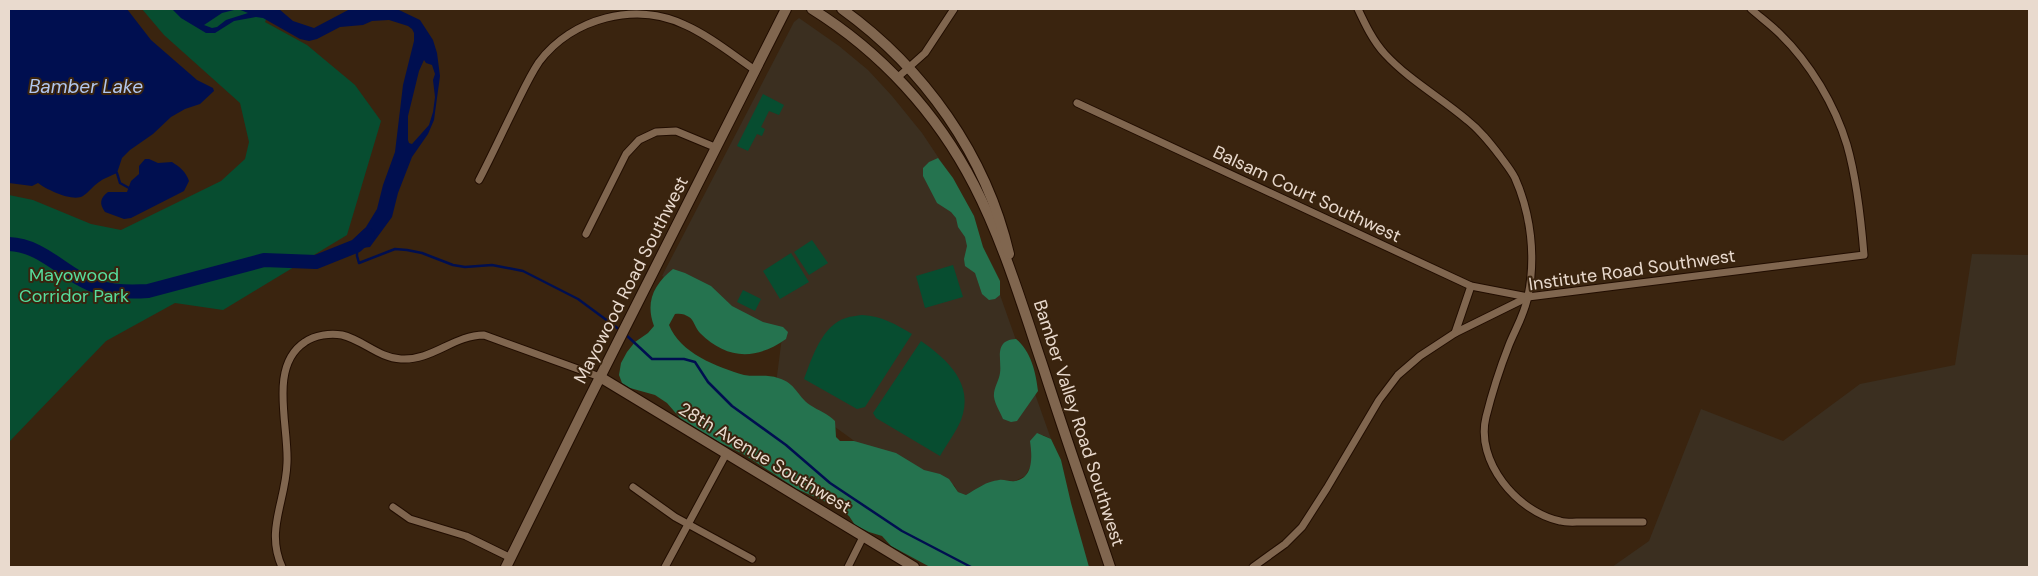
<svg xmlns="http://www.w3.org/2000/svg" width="2038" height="576" font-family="'DM Sans',sans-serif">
<rect width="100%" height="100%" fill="#3a240f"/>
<g fill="#3b2f20">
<polygon points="799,18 839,46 868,70 892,96 922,133 946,169 1000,295 1051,439 1043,435 1031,449 1032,464 1025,476 1015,481 998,480 981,486 966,495 958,492 954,485 908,480 776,384 782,337 662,276 794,22"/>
<polygon points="1972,254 2029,255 2029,567 1612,567 1649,541 1701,409 1783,441 1860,384 1955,365"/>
</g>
<g fill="#074d30">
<polygon points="142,9 271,9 265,22 307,45 355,85 381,121 347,235 223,310 175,303 106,341 9,442 9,195 33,200 91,224 121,230 221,181 245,159 249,142 240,103 164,35"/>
<polygon points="763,94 784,105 779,115 769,111 761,127 765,129 762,136 757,134 748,151 737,146"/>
<polygon points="812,240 828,263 809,275 794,252"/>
<polygon points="791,253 809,282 780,299 763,271"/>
<polygon points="953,265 963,297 925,308 916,276"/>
<polygon points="743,290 761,299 755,311 737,302"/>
<path d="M862 315C882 316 895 324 912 334L865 407 857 409 804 379C812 358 822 325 846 318 851 316 857 316 862 315Z"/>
<path d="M921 341C947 359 975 384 961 420 956 432 947 444 940 456L876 418 873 413Z"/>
</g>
<g fill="#25734f">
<polygon points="938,158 953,178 974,216 983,247 1000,281 1000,295 995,299 989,300 982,294 975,273 965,266 964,259 967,246 965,237 958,227 956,218 951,212 937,203 923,176 923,168 929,162"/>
<path d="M673 269 685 273 711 286 732 306 763 322 783 327 788 332 786 339C755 361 726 359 700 333 695 328 694 320 689 317 685 314 680 313 675 314L669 325C680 353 717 367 744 375 755 377 767 374 778 378 796 383 797 396 810 405 819 411 827 413 835 421L836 437 840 441H854L896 453 924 470 940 474 949 479 958 492 966 495C976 489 987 481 999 480 1004 479 1010 482 1015 481 1034 478 1032 456 1030 441L1037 433 1051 439 1061 460 1071 503 1089 567H930L891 546 882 536 869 532 855 525 849 516 837 507 797 489 743 454 721 443 680 418 667 403 655 395 630 388 622 383 619 375 621 363 627 352 635 342 648 333 654 326C645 302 654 284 673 269Z"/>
<path d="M1016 339C1031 351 1036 373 1038 391L1017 421 1011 422 1003 419C1000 412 995 404 994 397 993 389 999 381 1000 373 1002 360 993 340 1016 339Z"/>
</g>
<g fill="#000f50" fill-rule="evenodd">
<path d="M9 9H127L151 40 197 80 213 88 214 91 200 104 185 109 171 117 153 134 130 150 122 158 117 173C111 176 104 178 99 182 93 186 89 192 83 196 73 202 47 190 38 183L32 186 9 183Z"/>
<path d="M172 9H279L293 21 314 28 350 9H397L420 20 433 40 437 53 440 76 434 120 428 134 412 157 398 193 392 217 370 247 355 249V238L366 227 377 209 383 185 395 152 403 85 414 41V33L412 29 408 26 389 20 372 21 363 25 340 27 317 39 309 41 300 39 263 18 256 17 234 21 215 33H206L181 18ZM238 9 248 13 226 20 217 27 212 28 204 25 222 13ZM424 60 426 63 432 65 435 74 433 80 435 97 433 112 429 125 412 144 409 143 408 140V116L419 71Z"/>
<path d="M145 159H149L158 163 172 162C180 167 186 172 189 181L184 191 131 218 124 219 105 212C99 204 100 198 108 192H127L131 181 139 174V166Z"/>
</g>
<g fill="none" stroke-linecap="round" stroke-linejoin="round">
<g stroke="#000f50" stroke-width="2.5">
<polyline points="117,173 120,183 129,188"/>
<polyline points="357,247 357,256 359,263 395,249 407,250 422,253 453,265 465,267 492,265 523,271 578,299 620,330"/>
<polyline points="624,333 652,359 684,359 695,362 708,382 732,406 786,445 830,483 902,531 971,567"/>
</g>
<path stroke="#000f50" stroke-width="14" d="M9 244C44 245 66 277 98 287 113 292 132 292 148 291L264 260 316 262 356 246 368 235"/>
<defs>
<g id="street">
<path d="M1358 9C1365 24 1373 41 1385 54 1409 80 1440 97 1467 120 1480 130 1490 143 1500 156 1505 163 1511 170 1515 178 1531 214 1536 257 1528 296 1525 313 1515 330 1509 345 1500 368 1492 393 1486 417 1475 461 1517 512 1560 521 1567 523 1575 522 1582 522 1602 522 1622 522 1643 522"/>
<polyline points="897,78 925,53 954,9"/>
<polyline points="1077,103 1471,286 1528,297"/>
<path d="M479 180C491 157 502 133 514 109 522 93 529 77 539 62 572 18 636 1 685 25 710 36 733 55 755 70"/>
<polyline points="586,234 626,154 639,140 656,132 676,131 717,148"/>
<polyline points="1455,333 1471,286"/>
<polyline points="633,487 675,517 752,559"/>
<polyline points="393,507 410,519 466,536 511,558"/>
<path d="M282 567C265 530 286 501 287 463 289 426 268 366 305 342 315 335 330 333 342 335 363 340 379 358 401 359 432 361 454 335 484 335L600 377"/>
<polyline points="665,567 726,454"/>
<polyline points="848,567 863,537"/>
<path d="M1253 567 1285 544 1302 527 1327 488 1379 400 1398 375 1420 356 1455 333 1528 297 1864 255C1861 218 1857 180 1847 145 1835 105 1810 63 1780 34 1771 25 1760 17 1751 9"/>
</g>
<g id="secondary">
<path d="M812 9C881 52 937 113 974 185 1004 243 1023 308 1044 370 1065 436 1088 501 1110 567"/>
<path d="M842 9C924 68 986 155 1009 254"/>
<polyline points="600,377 914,567"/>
<polyline points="506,567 589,399 786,9"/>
</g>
</defs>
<use href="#street" stroke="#210d00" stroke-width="9"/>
<use href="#secondary" stroke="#210d00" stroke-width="12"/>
<use href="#street" stroke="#80664f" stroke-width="7"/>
<use href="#secondary" stroke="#80664f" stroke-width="10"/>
</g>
<g text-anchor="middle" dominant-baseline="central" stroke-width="4" stroke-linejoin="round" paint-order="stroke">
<g font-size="18" fill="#e9dace" stroke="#3a240f">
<text transform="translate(1307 194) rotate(25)">Balsam Court Southwest</text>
<text transform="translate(1632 270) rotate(-8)">Institute Road Southwest</text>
<text transform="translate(631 280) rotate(-63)">Mayowood Road Southwest</text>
<text transform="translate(1079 423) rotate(72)">Bamber Valley Road Southwest</text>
<text transform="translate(765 458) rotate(31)">28th Avenue Southwest</text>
</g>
<g font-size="18" fill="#57dd9d" stroke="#3a240f">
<text x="74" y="275">Mayowood<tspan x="74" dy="21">Corridor Park</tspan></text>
</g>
<g font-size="19" font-style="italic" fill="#b2c7ef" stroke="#3a240f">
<text x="86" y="86">Bamber Lake</text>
</g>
</g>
<rect width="2038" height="576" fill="none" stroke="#e9dace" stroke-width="20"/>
</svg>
